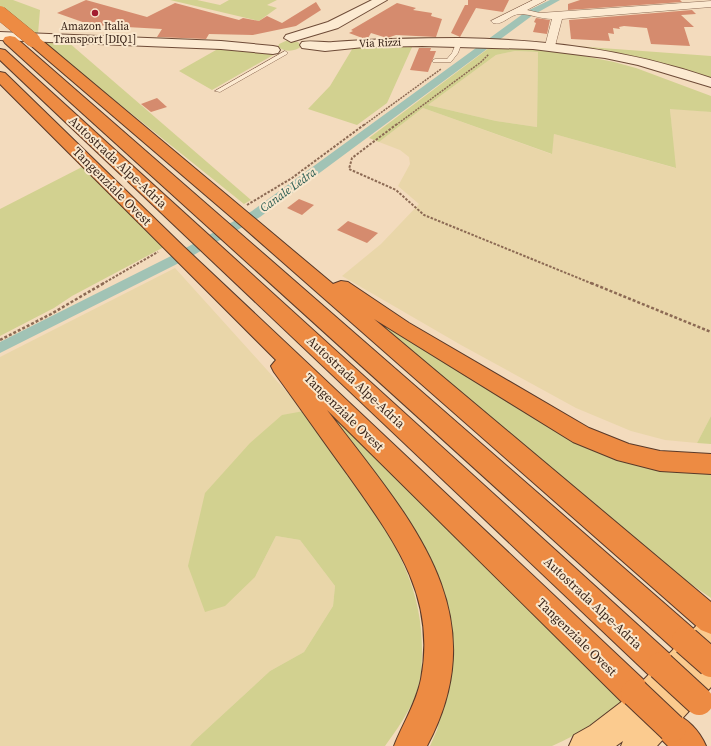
<svg xmlns="http://www.w3.org/2000/svg" width="711" height="746" font-family="'Source Serif 4',serif">
<rect width="100%" height="100%" fill="#f3dbbd"/>
<g fill="#e9d6a9">
<polygon points="515,51 538,52 537,127 496,121 428,105 496,55"/>
<polygon points="423,108 551,154 554,134 675,168 670,108 711,112 711,416 697,443 665,440 631,431 576,408 461,345 342,276 381,244 419,204 398,186 410,164 409,157 400,150 379,142"/>
<polygon points="175,268 304,411 255,577 276,536 300,540 335,586 333,606 304,652 270,671 194,741 190,746 0,746 0,357"/>
</g>
<g fill="#d2d190" fill-rule="evenodd">
<polygon points="0,0 13,0 40,10 38,34 32,34 0,6"/>
<polygon points="170,0 197,0 220,5 229,0 277,0 267,5 277,8 259,21"/>
<path d="M288 40 298 42 302 46C295 52 285 52 278 47L279 44Z"/>
<polygon points="41,41 68,42 251,200 244,204"/>
<polygon points="413,45 387,103 357,125 308,109 330,86 354,46"/>
<path d="M493 45 549 49 614 62 636 68 711 96V112L670 109 676 168 554 134 552 154 423 108 379 142 369 138ZM515 51 538 52 537 127 496 121 428 105 496 55Z"/>
<path d="M574 46 711 56V79C666 62 621 52 574 46Z"/>
<polygon points="218,47 261,50 275,54 212,90 179,71 216,50"/>
<polygon points="82,167 164,247 72,296 54,308 0,336 0,209"/>
<polygon points="350,301 571,437 711,471 711,598 682,578"/>
<path d="M304 381 627 698C604 718 580 734 552 746H430L437 730 446 698 445 610Z"/>
<path d="M304 411C322 436 339 461 356 486 392 537 422 584 422 649 422 665 421 682 415 697 407 715 396 731 385 746H190L194 741 270 671 304 652 333 606 335 586 300 540 276 536 255 577 225 606 205 612 188 566 205 493 250 443 282 415Z"/>
<polygon points="711,416 711,444 697,443"/>
</g>
<g fill="none" stroke-linecap="round" stroke-linejoin="round">
<polygon fill="#a1c3b5" fill-rule="evenodd" points="550,0 560,0 533,15 260,217 185,260 0,353 0,342 175,254 252,211 527,11"/>
</g>
<g fill="#d58b6e">
<polygon points="86,0 147,17 175,3 239,20 243,18 259,21 267,16 282,23 316,2 321,10 296,26 253,35 209,34 206,39 157,37 162,29 91,25 57,13"/>
<polygon points="468,0 509,0 503,12 476,8 460,37 458,36 451,33 465,5 468,5"/>
<polygon points="580,0 680,0 682,2 568,10 568,4"/>
<polygon points="397,3 416,8 413,10 432,13 431,16 442,19 436,37 396,35 387,38 371,33 368,38 365,39 349,33 353,31 351,30"/>
<polygon points="692,10 696,14 681,15 694,27 684,27 690,46 651,44 647,28 624,26 619,27 620,29 613,28 614,34 608,33 610,41 571,39 569,20"/>
<polygon points="536,18 550,20 547,34 533,32 536,23 534,22"/>
<polygon points="419,48 431,48 430,51 436,51 428,72 410,70"/>
<polygon points="157,98 167,107 151,112 141,104"/>
<polygon points="299,199 314,205 302,215 287,208"/>
<polygon points="348,221 378,233 367,243 337,230"/>
</g>
<g fill="none" stroke-linecap="round" stroke-linejoin="round">
<defs>
<g id="lane">
<polygon points="457,41 462,42 458,53 451,62 433,62 433,60 435,59 447,59 452,53"/>
<polygon points="285,51 288,53 287,54 220,92 215,91"/>
</g>
<path id="street" d="M533 0H546L527 10 540 13 711 1V7L562 19 555 46 550 49 545 46 552 19C541 19 530 14 520 14 510 14 503 26 493 23L491 21Z"/>
<g id="secondary">
<polygon points="372,0 387,0 338,28 291,42 284,38 286,35 328,22"/>
<polygon points="0,32 221,41 273,46 278,47 280,50 278,53 273,54 221,49 0,40"/>
<path d="M459 38C547 40 627 49 711 78V87L638 65 605 58 533 49 422 46 364 47 325 51 302 48 300 45 302 42C312 40 323 43 333 42 375 39 417 38 459 38Z"/>
</g>
<polygon id="primary" points="711,617 711,687 657,746 621,746 623,741 616,746 569,746 574,735 590,726 624,700 701,621"/>
<g id="highway">
<polygon points="10,36 15,37 696,631 701,641 696,651 686,655 676,651 5,43 3,40 5,37"/>
<polygon points="33,36 38,37 333,284 341,281 348,282 409,323 589,428 629,444 660,451 711,454 711,474 660,471 617,460 573,442 374,319 711,602 711,634 701,630 244,228 28,43 26,40"/>
<polygon points="0,49 5,50 672,656 676,666 672,676 661,681 650,676 0,60"/>
<path d="M0 72 5 73 183 246 646 682 650 693 646 704 635 708 624 704 327 410C405 514 500 609 427 746H394C403 723 416 704 421 679 437 595 393 539 348 475 323 441 299 406 274 372L271 366 276 360 0 84Z"/>
<path d="M672 712C688 719 699 730 706 746H668L661 739 656 728 661 717Z"/>
</g>
</defs>
<use href="#lane" stroke="#8c6a54" stroke-width="1"/>
<use href="#street" stroke="#8c6a54" stroke-width="1"/>
<use href="#secondary" stroke="#6e4b37" stroke-width="2"/>
<use href="#primary" stroke="#593929" stroke-width="2"/>
<use href="#highway" stroke="#593929" stroke-width="2"/>
<g stroke="#8c6a54" stroke-width="1.5" stroke-dasharray="2 1" stroke-linecap="butt">
<polyline points="364,125 441,69"/>
<polyline points="396,125 481,62 489,54"/>
</g>
<g stroke="#8c6a54" stroke-width="2" stroke-dasharray="2.5 1.5" stroke-linecap="butt">
<polyline points="397,124 352,158 349,169 396,190 424,215 593,284"/>
<polyline points="247,205 292,178 365,124"/>
<polyline points="102,284 158,252"/>
</g>
<g stroke="#8c6a54" stroke-width="2.5" stroke-dasharray="3 2" stroke-linecap="butt">
<polyline points="591,283 711,332"/>
<polyline points="0,340 51,314 104,283"/>
</g>
<use href="#lane" fill="#fcead1" fill-rule="evenodd"/>
<use href="#street" fill="#fcead1" fill-rule="evenodd"/>
<use href="#secondary" fill="#fcead1" fill-rule="evenodd"/>
<use href="#primary" fill="#fbcb8f" fill-rule="evenodd"/>
<use href="#highway" fill="#ed8b43" fill-rule="evenodd"/>
<defs>
<polyline id="highway-bridge-far1" points="0,13 33,40"/>
<g id="highway-bridge">
<polyline points="686,641 711,663"/>
<polyline points="661,666 699,701"/>
<polyline points="635,693 672,728"/>
</g>
</defs>
<use href="#highway-bridge-far1" stroke="#593929" stroke-width="14" stroke-linecap="butt"/>
<use href="#highway-bridge" stroke="#593929" stroke-width="30" stroke-linecap="butt"/>
<use href="#highway-bridge-far1" stroke="#ed8b43" stroke-width="14"/>
<use href="#highway-bridge" stroke="#ed8b43" stroke-width="28"/>
</g>
<circle fill="#a21d30" stroke="#f9e7cd" stroke-width="1.5" cx="95" cy="13" r="4"/>
<g text-anchor="middle" dominant-baseline="central" stroke-width="4" stroke-linejoin="round" paint-order="stroke">
<g font-size="11" fill="#3a251a" stroke="#f9e7cd">
<text x="95" y="26">Amazon Italia<tspan x="95" dy="13">Transport [DIQ1]</tspan></text>
</g>
<g font-size="11" fill="#3a251a" stroke="#f9e7cd">
<text transform="translate(380 43) rotate(-2)">Via Rizzi</text>
</g>
<g font-size="12" font-style="italic" fill="#285b51" stroke="#f9e7cd">
<text transform="translate(288 190) rotate(-36)">Canale Ledra</text>
</g>
<g font-size="13" fill="#3a251a" stroke="#f9e7cd">
<text transform="translate(118 162) rotate(43)">Autostrada Alpe-Adria</text>
<text transform="translate(112 186) rotate(45)">Tangenziale Ovest</text>
<text transform="translate(356 382) rotate(43)">Autostrada Alpe-Adria</text>
<text transform="translate(344 412) rotate(44)">Tangenziale Ovest</text>
<text transform="translate(593 603) rotate(43)">Autostrada Alpe-Adria</text>
<text transform="translate(577 637) rotate(44)">Tangenziale Ovest</text>
</g>
</g>
</svg>
